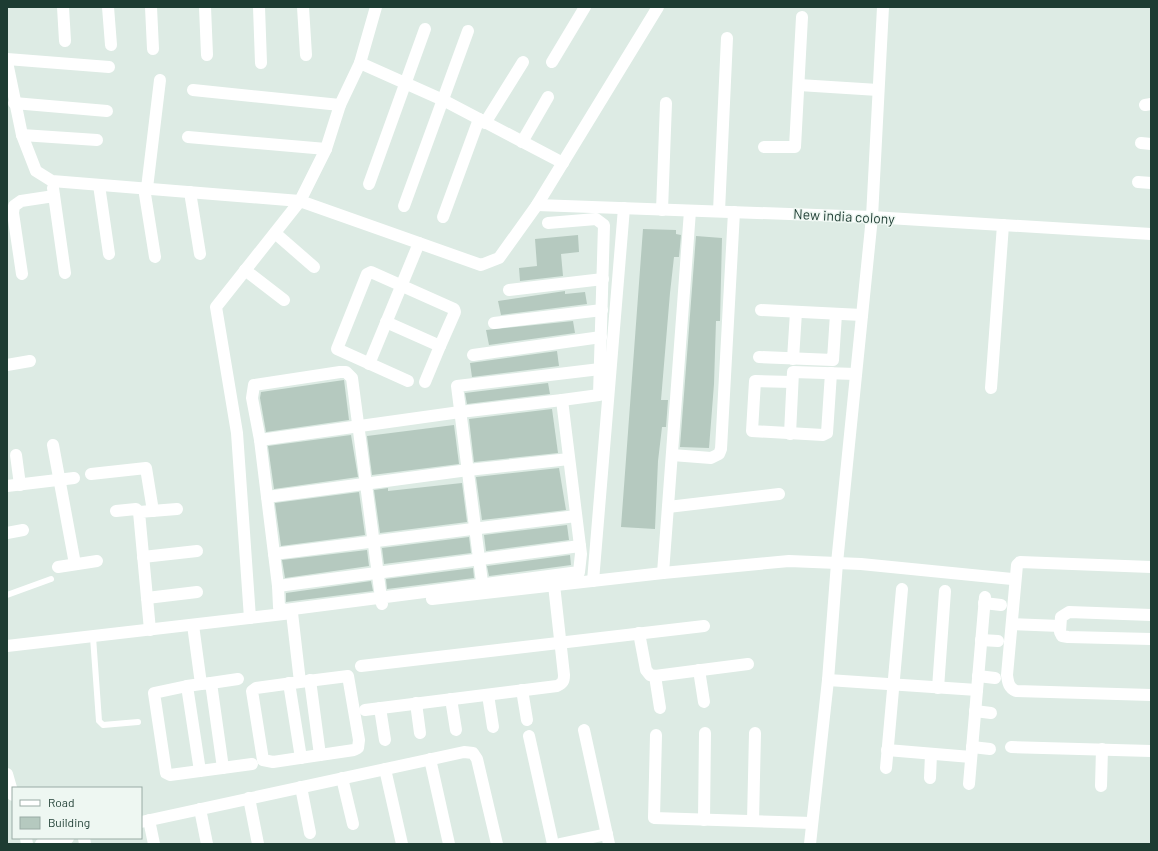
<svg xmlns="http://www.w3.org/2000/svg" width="1158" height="851" font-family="Barlow,sans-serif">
<rect width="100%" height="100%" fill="#ddebe4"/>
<g fill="#b5c9bf">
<polygon points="643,229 676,230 676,234 681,235 679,257 674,257 670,293 661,400 668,400 666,427 662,427 658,461 655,529 621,527"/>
<polygon points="578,235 579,252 561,254 563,276 520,281 519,268 537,266 535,239"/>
<polygon points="696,236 722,238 720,321 716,321 714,384 709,448 680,447"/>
<polygon points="565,291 565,294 585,292 587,304 501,315 498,301"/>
<polygon points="573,321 575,333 489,345 486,330"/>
<polygon points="557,351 559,366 472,377 470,363"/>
<polygon points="344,380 349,420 266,432 260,398 261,392"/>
<polygon points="548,383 550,394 467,404 465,393"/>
<polygon points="552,409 558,453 474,462 469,419"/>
<polygon points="454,425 459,464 372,475 367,436"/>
<polygon points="351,435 358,477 274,489 268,446"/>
<polygon points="559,468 566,510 482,520 476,477"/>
<polygon points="462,483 467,522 380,533 374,490 388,488 388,491"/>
<polygon points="359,492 365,535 281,546 275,503"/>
<polygon points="567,525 569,540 486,551 484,535"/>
<polygon points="469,537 471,553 384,564 382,548"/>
<polygon points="367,550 369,566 285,578 282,560"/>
<polygon points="570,555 571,565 489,576 487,566"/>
<polygon points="473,568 474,578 387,589 386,579"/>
<polygon points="371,581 373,591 286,602 286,593"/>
</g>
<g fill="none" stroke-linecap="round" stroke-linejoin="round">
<g stroke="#fff" stroke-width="6">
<polyline points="7,595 51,579"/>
<polyline points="93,637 99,721 103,725 138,722"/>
</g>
<g stroke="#fff" stroke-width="12">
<polyline points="63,7 65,41"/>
<polyline points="108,7 111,45"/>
<polyline points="151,7 153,49"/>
<polyline points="205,7 207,55"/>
<polyline points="259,7 261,63"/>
<polyline points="303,7 306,55"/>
<polyline points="7,59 109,67"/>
<polyline points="7,62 22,135 36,171 52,181 300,201 481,265 499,258 537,205 658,7"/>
<polyline points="552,62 585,7"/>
<polyline points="360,63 443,100 563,163"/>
<polyline points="799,85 878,90"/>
<polyline points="193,90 340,105"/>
<polyline points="14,103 107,111"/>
<polyline points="1145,105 1151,104"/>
<polyline points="485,123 523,62"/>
<polyline points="22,135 97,140"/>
<polyline points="188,137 326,149"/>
<polyline points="522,142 548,97"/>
<polyline points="1141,143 1151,144"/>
<polyline points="764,147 795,147 802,17"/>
<polyline points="1138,182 1151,183"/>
<polyline points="369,184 425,29"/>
<polyline points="99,185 109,254"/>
<polyline points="53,188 65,273"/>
<polyline points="144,188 155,257"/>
<polyline points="147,188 160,80"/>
<polyline points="190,192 200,254"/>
<polyline points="537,205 872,217 1151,234"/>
<polyline points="404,206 468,31"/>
<polyline points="662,210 666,103"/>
<polyline points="719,211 727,38"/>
<polyline points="443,217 479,119"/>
<polyline points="275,233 314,267"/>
<polyline points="245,270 284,300"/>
<polyline points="22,274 13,213 14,206 21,201 54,196"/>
<polyline points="509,290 603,279"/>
<polyline points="761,310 862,315"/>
<polyline points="386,322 440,346 455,312 454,309 371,272 367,274 337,349 408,381"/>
<polyline points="494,323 602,310"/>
<polyline points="473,355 601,337"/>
<polyline points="759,357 833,360 836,314"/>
<polyline points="793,359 796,312"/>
<polyline points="369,364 419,243"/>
<polyline points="7,365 30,361"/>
<polyline points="425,382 440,346"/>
<polyline points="792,382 755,381 752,431 823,435 827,433 831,373"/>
<polyline points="991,388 1003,225"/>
<polyline points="790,434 793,372 856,374"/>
<polyline points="260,440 460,412 562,400"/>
<polyline points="53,445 75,564"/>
<polyline points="16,455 20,485"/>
<polyline points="672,455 711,458 719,454 721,449 734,212"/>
<polyline points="91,474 146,468 153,511"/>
<polyline points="7,486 74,478"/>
<polyline points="267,497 468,470 569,459"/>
<polyline points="668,507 779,494"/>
<polyline points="116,511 136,509 139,512"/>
<polyline points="7,533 23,530"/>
<polyline points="274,554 576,516"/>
<polyline points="143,557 197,551"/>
<polyline points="58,567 97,561"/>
<path d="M1151 567 1020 562 1017 565 1007 675C1008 683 1009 688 1016 691L1151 695"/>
<polyline points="663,573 690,211"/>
<polyline points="593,581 624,208"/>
<polyline points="278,586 580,546"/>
<polyline points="483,590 457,386 600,369"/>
<polyline points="147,598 197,592"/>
<polyline points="432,599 663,573 789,561 861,564 1012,579"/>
<polyline points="984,603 1001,605"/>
<path d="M382 604 381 598 352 378 346 372H340L254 385 252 398 260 440 278 586 279 607 285 610C383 598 481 584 579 572L581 554 562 400 599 395 604 225 596 219 548 223"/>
<polyline points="292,613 300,682 256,688 252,691 263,760 273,762 354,750 358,748 359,740 348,676 300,682"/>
<polyline points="1151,615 1069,612 1061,617 1060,632 1062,636 1068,637 1151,639"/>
<polyline points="250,618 237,433 216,307 300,201 326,149 340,105 360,63 376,7"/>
<polyline points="1012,624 1060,626"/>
<polyline points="193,625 201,684 187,686 200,771"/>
<polyline points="150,630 139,512 177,509"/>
<polyline points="639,633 646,670 650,675 655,676 748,664"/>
<polyline points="981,640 998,641"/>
<polyline points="7,646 292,613"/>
<polyline points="361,666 704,626"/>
<polyline points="699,670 704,702"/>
<polyline points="655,676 660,708"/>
<polyline points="978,676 995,678"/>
<polyline points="310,680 320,755"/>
<polyline points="828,680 977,690"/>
<polyline points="211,683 238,679"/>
<polyline points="289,683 301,758"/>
<polyline points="201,684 211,683 223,768"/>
<polyline points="187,686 154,693 166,773 170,775 252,764"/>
<polyline points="938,688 945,591"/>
<polyline points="522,690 527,720"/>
<polyline points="488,695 493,727"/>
<polyline points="451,699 456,730"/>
<polyline points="416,703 420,733"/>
<polyline points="380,708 385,740"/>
<path d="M365 710 557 686C563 683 564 681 564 675L554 585"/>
<polyline points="975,711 991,713"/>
<polyline points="584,730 609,844"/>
<polyline points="656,735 654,818 812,823"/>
<polyline points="529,736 553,844"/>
<polyline points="972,747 990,749"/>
<polyline points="1011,747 1151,751"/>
<polyline points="887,750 971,757"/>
<polyline points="430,759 449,844"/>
<polyline points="886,768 902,589"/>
<polyline points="385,769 402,844"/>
<polyline points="342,778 353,824"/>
<polyline points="930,778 931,754"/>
<polyline points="969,784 985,597"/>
<polyline points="1101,786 1102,749"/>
<polyline points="301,787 310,833"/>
<polyline points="249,798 258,844"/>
<polyline points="200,809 207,844"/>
<polyline points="149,820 154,844"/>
<polyline points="704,820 705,733"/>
<polyline points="753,821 755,733"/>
<polyline points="141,822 464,752 473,753 477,759 497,844"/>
<polyline points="84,838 85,844"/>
<polyline points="41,844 68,838"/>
<polyline points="560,844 607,834"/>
<polyline points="810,844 828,680 837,563 872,217 883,7"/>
</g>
<g stroke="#fff" stroke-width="12">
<polyline points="7,774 13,795"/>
<polyline points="26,838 27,844"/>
</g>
</g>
<g text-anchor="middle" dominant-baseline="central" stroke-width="3" stroke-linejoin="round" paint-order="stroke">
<g font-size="14" fill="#1d3c32" stroke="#eef7f2">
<text transform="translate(844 216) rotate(3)">New india colony</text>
</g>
</g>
<rect width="1158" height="851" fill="none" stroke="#1d3c32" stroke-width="16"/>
<rect x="12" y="787" width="130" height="52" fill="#eef7f2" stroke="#9aaca5"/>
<rect x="20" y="800" width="20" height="6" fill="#ffffff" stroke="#9aaca5"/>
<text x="48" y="807" font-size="12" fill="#1d3c32">Road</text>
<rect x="20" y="817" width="20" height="12" fill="#b5c9bf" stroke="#9aaca5"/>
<text x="48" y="827" font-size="12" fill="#1d3c32">Building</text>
</svg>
